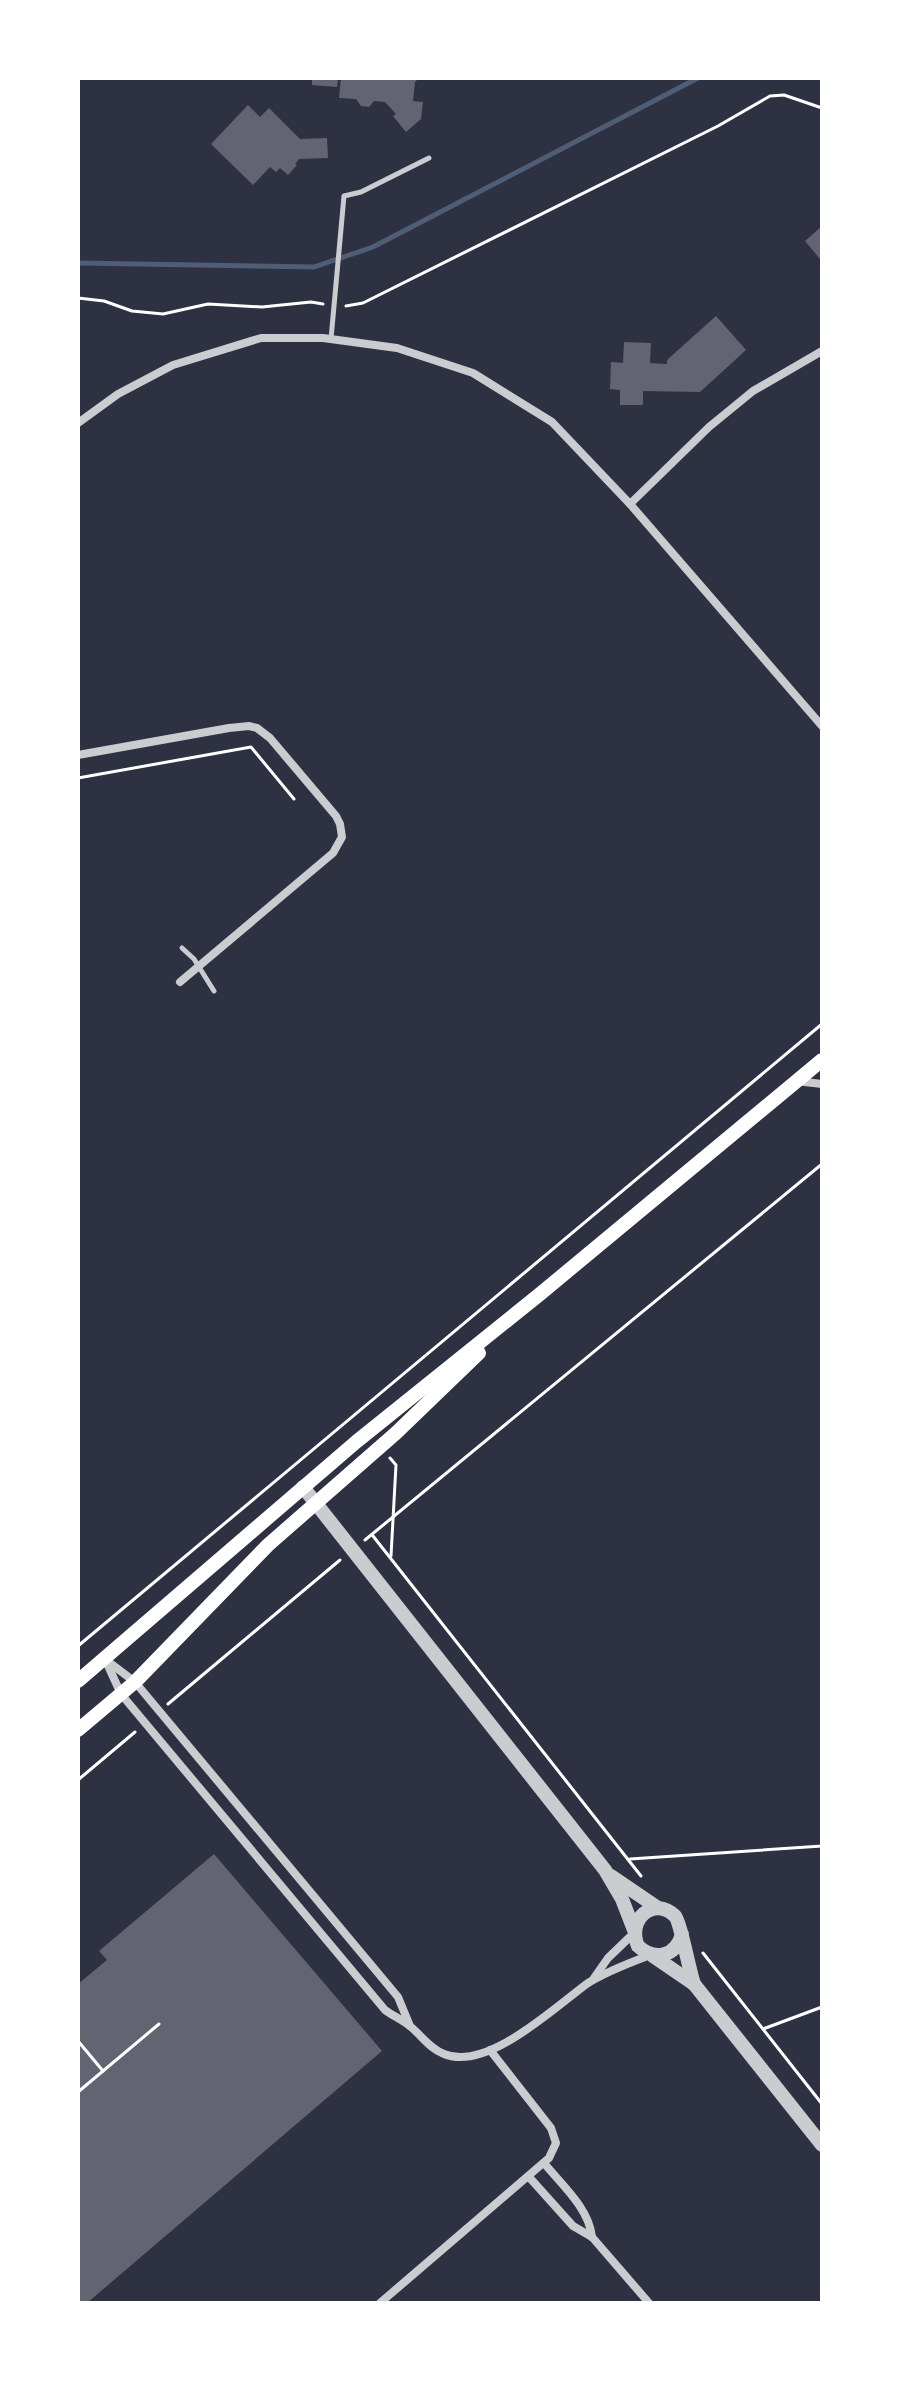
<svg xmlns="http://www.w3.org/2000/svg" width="900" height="2381" font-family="Helvetica,sans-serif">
<rect width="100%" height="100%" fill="#2d3142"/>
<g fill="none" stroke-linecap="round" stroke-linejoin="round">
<polyline stroke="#4f5d75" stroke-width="5" points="78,263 314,267 373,247 698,78"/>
</g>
<g fill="#626471">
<polygon points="312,78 338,78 337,87 312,85"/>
<polygon points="341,78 419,78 415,82 413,101 423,102 421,119 406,132 393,116 396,114 385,102 374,101 369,107 361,106 356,99 339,98"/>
<polygon points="248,105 260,117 269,108 300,139 327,138 328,158 299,159 295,164 297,165 288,175 280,168 276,172 270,167 253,185 211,144"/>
<polygon points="822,226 822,257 820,259 805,241"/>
<polygon points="716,316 746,350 700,392 643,391 643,405 620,405 620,390 610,389 611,362 623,363 624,342 651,343 650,363 667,364 667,360"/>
<polygon points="214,1854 382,2051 87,2303 78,2303 78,1984 107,1960 99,1951"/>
</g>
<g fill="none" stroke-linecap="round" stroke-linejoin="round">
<g stroke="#fff" stroke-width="3">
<polyline points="78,298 104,301 132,311 163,314 208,304 262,307 311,302 323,304"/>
<polyline points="346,306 363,303 718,126 770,96 784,95 822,108"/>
<polyline points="78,778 251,747 294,799"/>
<polyline points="390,1458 396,1465 391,1556"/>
<polyline points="373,1536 641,1876"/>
<polyline points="365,1540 822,1164"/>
<polyline points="78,1646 822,1024"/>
<polyline points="168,1704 340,1560"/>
<polyline points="78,1780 135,1732"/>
<polyline points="630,1859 822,1846"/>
<polyline points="703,1953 822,2104"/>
<polyline points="763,2029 822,2007"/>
<polyline points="78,2041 103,2071"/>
<polyline points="78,2092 159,2024"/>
</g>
<g stroke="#caccd0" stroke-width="5">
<polyline points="331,339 344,196 361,192 429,158"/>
<polyline points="182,948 194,959 214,991"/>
</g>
<g stroke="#caccd0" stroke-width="8">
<polyline points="78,423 118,394 173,365 261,338 323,338 397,348 473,373 552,422 630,504 822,726"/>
<polyline points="630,504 709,427 753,391 822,351"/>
<polyline points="78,755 229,728 249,726 257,728 270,738 336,816 340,824 342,837 333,853 180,982"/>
<polyline points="796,1081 822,1084"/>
<path d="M105 1659 121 1694 385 2010C393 2016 403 2020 411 2027 422 2036 429 2048 444 2054 487 2072 555 2007 588 1983 607 1971 629 1963 650 1955"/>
<polyline points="106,1660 135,1682 398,1997 410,2026"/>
<polyline points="594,1978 608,1958 634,1933"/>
<path d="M544 2163C561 2184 589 2208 592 2237"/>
<polyline points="529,2177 573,2226 592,2237 649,2303"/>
<polyline points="380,2303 549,2158 556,2143 551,2128 490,2050"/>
</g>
<g stroke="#caccd0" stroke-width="14">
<polyline points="303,1487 605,1870 622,1899 634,1930"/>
<polyline points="611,1876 658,1908"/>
<path d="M682 1934C676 1957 654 1961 638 1946 626 1920 654 1895 675 1916 680 1921 690 1973 694 1984"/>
<polyline points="653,1956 694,1984 822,2145"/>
</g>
<g stroke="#fff" stroke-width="14">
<polyline points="78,1681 356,1442 540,1294 822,1060"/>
<polyline points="78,1730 135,1682 268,1545 396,1433 479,1353"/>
</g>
</g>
<rect width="900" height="2381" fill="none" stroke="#ffffff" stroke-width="160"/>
</svg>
